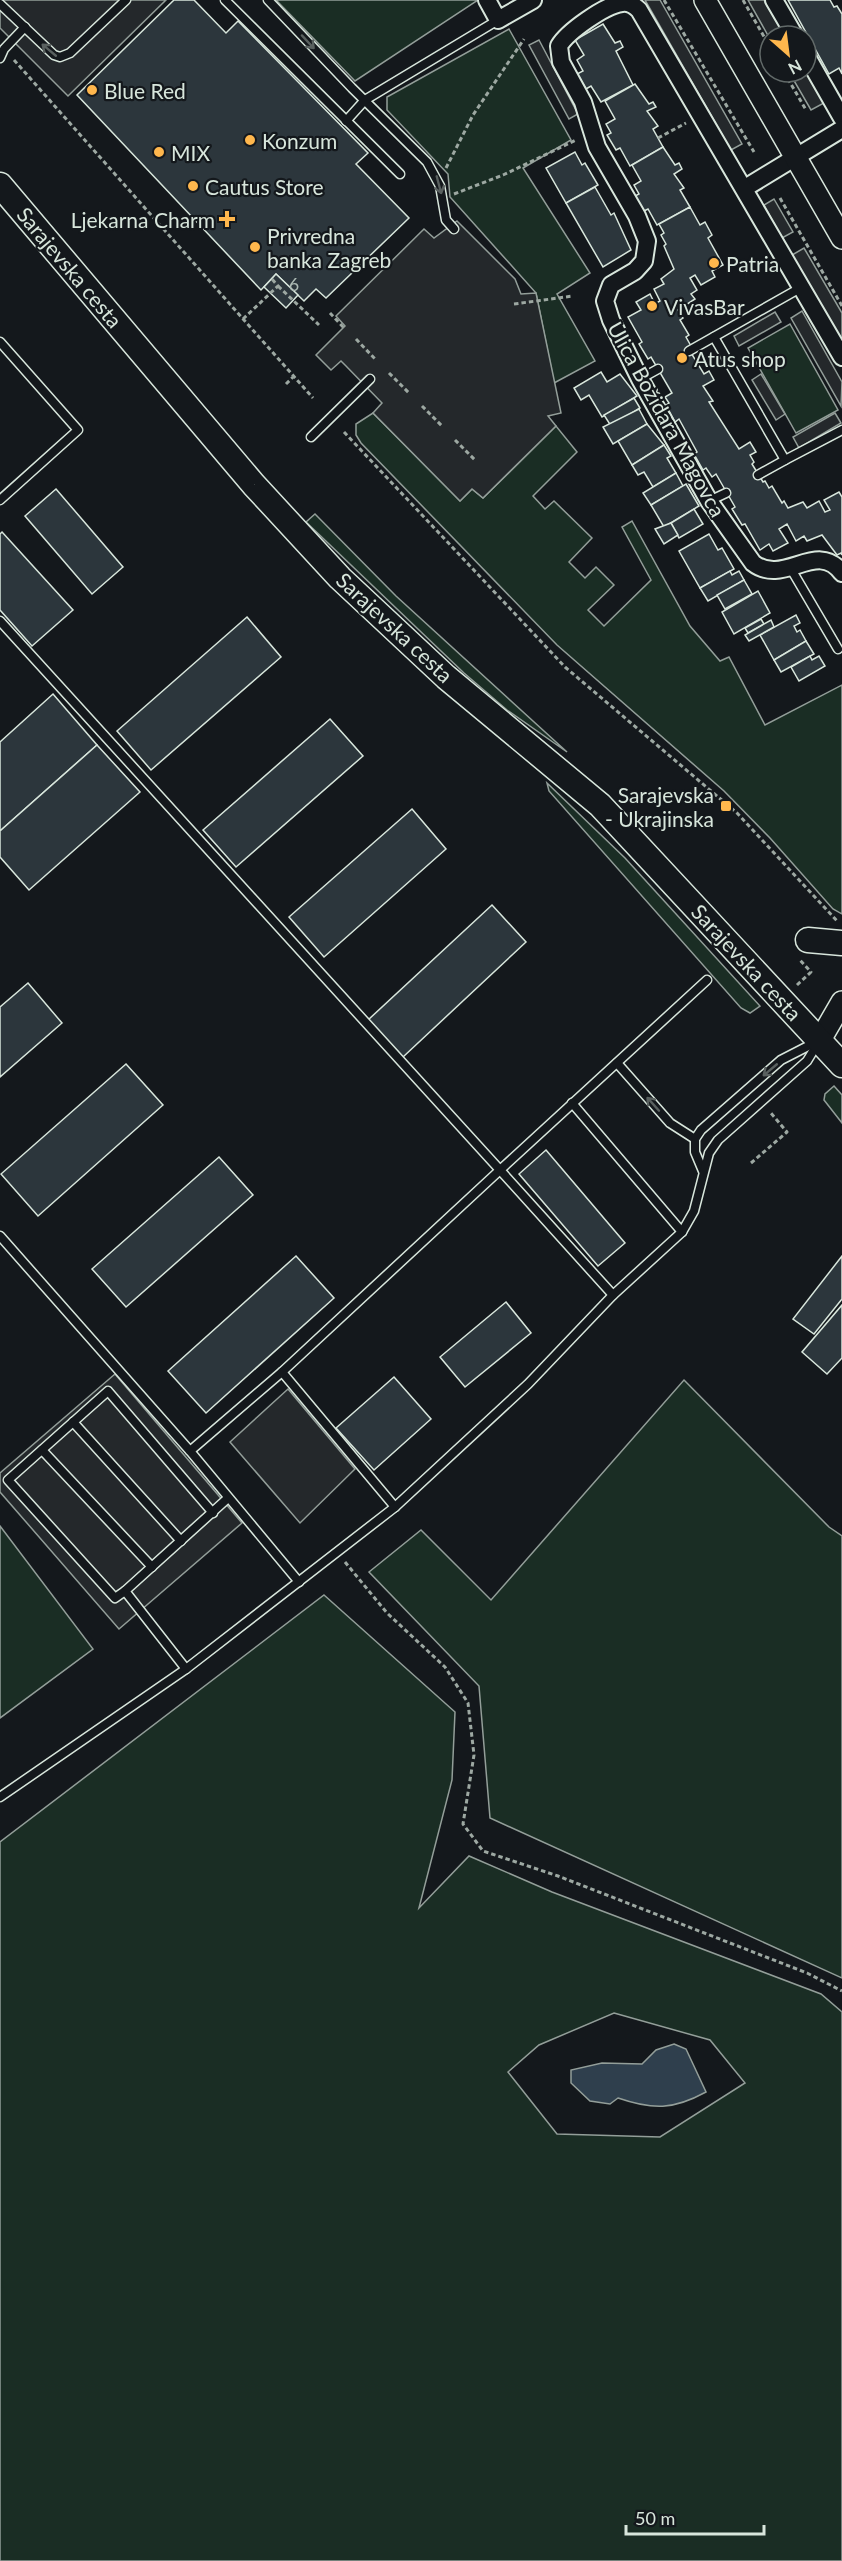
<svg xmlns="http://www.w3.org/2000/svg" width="842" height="2561" font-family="Lato,sans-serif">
<rect width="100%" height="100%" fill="#14181c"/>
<g fill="#1a2d24" stroke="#939e99" stroke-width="1.5" fill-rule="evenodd">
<polygon points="276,0 478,0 355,81"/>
<polygon points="509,29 571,140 523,168 590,273 557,294 595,361 554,383 536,293 450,197 448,174 387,110 387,97"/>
<polygon points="790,324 838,410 796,433 748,348"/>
<polygon points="373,413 460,501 472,489 483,498 556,426 577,452 533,496 545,509 554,501 592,538 569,562 585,578 596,567 614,585 588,610 604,626 651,580 622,527 632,521 690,626 720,661 729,657 765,725 842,685 842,914 833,909 770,838 724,791 557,645 361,443 356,435 356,424"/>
<polygon points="315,514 396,596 567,752 507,710 464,673 306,522"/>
<polygon points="547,783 625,858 760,1006 750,1013 741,1008 549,791"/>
<polygon points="834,1086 842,1095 842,1123 824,1100 825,1094"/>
<polygon points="684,1380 829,1527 842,1536 842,1978 490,1818 479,1686 369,1572 421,1530 491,1600"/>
<polygon points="0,1526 93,1649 0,1718"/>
<path d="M324 1595 455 1712 452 1780 419 1908 469 1856 552 1892 821 1994 842 2012V2561H0V1842ZM614 2013 710 2040 745 2083 660 2137 557 2134 508 2072 539 2045Z"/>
</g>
<g fill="#24282b" stroke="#939e99" stroke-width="1.5">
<polygon points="0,0 166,0 68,96 0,28"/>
<polygon points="645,0 660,0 742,144 731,150"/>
<polygon points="748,0 764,0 785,36 770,36 770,39"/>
<polygon points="539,40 578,114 569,119 529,45"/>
<polygon points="789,72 806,72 824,103 811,110"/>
<polygon points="774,199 793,232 782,238 764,205"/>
<polygon points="457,221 515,279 521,294 536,293 561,413 548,416 556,426 483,498 472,489 460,501 373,413 382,403 346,366 341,361 331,370 316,355 345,326 336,316 424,229 434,238"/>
<polygon points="804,248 842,313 842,341 792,255"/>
<polygon points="802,311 842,382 841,406 791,318"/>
<polygon points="775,312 781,322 739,346 734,336"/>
<polygon points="761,374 785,414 776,420 752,380"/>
<polygon points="835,413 841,423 799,448 793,437"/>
<polygon points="115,1374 242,1523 119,1629 0,1492 0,1473"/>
<polygon points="288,1389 355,1469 300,1523 230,1442"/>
</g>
<path fill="#2f3f4d" stroke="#939e99" stroke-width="1.5" d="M674 2044 686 2049 706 2092C673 2110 653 2110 618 2098L610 2104 590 2101 571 2083V2070L602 2063 642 2064 656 2050Z"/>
<g fill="#2c363c" stroke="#d8e6dc" stroke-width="1.5">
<polygon points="174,0 194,0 226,33 238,21 368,153 356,164 409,218 326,298 316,289 304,301 276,274 261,290 77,95"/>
<polygon points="788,0 830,0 834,7 837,6 842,14 842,74 839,68 829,74"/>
<polygon points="603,24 615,43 620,41 623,47 616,51 633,85 601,102 591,86 586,89 577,74 583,71 577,60 584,55 575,40"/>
<polygon points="635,84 649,104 653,102 656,107 647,111 658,126 653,129 663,147 630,166 620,148 616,150 607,135 611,133 606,124 615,119 605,101"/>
<polygon points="663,147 675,165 679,163 682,169 674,174 684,188 680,190 690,207 657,225 648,209 644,211 635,196 639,194 634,185 641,181 632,165"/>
<polygon points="575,152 582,165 585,163 598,185 566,203 546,168"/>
<polygon points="595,187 611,215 614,213 631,250 603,267 566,203"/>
<polygon points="690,207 700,225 705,222 712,235 708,238 723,265 712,271 715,277 701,285 695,275 690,278 697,290 691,294 695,299 678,310 683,318 680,320 689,335 686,337 691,346 688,348 704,374 709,371 714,380 703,386 713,401 709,402 739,449 750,442 756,452 750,455 754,462 752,464 763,482 765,481 769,488 772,486 782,503 784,501 788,508 803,502 807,508 819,501 825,512 830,510 824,500 839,492 842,497 842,555 841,553 837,555 822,535 807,541 804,536 796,541 787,524 779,529 788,543 773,551 769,544 760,550 745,524 742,525 732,509 735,507 716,474 712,477 706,468 703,470 694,454 697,452 679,419 675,422 666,405 669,403 665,397 672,393 651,357 648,359 639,344 642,342 628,317 641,310 636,302 650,294 655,304 660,301 654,289 664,284 661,279 674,269 664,246 666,244 661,235 664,233 659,224"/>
<polygon points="276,274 298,295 286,308 264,287"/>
<polygon points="601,372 607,382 620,374 637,396 602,417 589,395 581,400 574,388"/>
<polygon points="634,398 640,408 611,426 604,415"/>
<polygon points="639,409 647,424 613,444 603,427"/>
<polygon points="647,424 664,445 632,465 618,441"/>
<polygon points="664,445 671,456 667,458 676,473 653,487 644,472 638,475 632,465"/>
<polygon points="676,473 683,486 651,505 643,493"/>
<polygon points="686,484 699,506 664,527 651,505"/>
<polygon points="56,489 123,567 92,594 25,516"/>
<polygon points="694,509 703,524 679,538 671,523"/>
<polygon points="671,523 678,535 664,544 655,529"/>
<polygon points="2,532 73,610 32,646 0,610 0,534"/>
<polygon points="709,534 718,550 722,548 734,569 700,588 679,551"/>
<polygon points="730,571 732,575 739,571 744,580 708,601 700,588"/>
<polygon points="744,580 752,594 725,609 717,595"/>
<polygon points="758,591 770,613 734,634 722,612"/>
<polygon points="796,615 800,623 794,626 797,632 800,630 806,641 774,660 760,635"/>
<polygon points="247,617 281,657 151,770 117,731"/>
<polygon points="761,619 764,624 748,633 745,628"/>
<polygon points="771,620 774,627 749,641 745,635"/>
<polygon points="806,641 814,654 781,672 774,660"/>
<polygon points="810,656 812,660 819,656 825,666 799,681 791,667"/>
<polygon points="53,694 97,745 0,831 0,742"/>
<polygon points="330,719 363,756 236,867 203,830"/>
<polygon points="97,745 140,792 29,890 0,857 0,831"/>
<polygon points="412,809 446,849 324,957 289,917"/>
<polygon points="492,905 526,942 403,1057 368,1020"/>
<polygon points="28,983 62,1023 0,1077 0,1007"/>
<polygon points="126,1064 163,1105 38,1216 1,1174"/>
<polygon points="546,1150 625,1243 598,1266 519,1174"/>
<polygon points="219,1157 253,1195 126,1307 92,1269"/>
<polygon points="296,1256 334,1298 206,1413 168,1371"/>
<polygon points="842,1256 842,1299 814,1334 793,1319"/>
<polygon points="506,1302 531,1333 465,1387 440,1357"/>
<polygon points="842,1305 842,1358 827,1374 802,1352"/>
<polygon points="394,1377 431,1419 374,1470 336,1428"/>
</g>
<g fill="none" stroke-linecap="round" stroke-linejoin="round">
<defs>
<g id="service">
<polyline points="225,0 400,174"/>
<polyline points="268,0 352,88 427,162 440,186 446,220 454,229"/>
<polyline points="0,4 54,55 60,57 70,53 126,0"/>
<polyline points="0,58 4,49 25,27"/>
<polyline points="346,121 365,100 498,20"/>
<polyline points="714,337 785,460 842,430"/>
<polyline points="0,342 78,430 0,500"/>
<polyline points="689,351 802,287"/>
<polyline points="640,379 658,369"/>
<polyline points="311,437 370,379"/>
<polyline points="758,475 785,460"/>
<polyline points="709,501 726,493"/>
<polyline points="791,569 838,649"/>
<polyline points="0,621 500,1170 707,980"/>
<polyline points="617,1063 670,1123 695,1139"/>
<polyline points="572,1103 682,1232"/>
<polyline points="703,1171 695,1152 695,1139 701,1130 781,1060 816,1042"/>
<polyline points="0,1236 190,1451 299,1582"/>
<polyline points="282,1372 395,1507"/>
<polyline points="73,1422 181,1541"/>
<polyline points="42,1450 152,1567"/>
<polyline points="190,1451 282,1372 500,1170 613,1295"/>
<polyline points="125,1591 115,1598 8,1480 108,1391 213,1513"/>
<polyline points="186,1669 125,1591 228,1498"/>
<polyline points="0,1797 186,1669 395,1507 528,1384 613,1295 682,1232 694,1211 709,1153 718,1140 807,1061 818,1043"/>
</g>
<g id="minor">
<polyline points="487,0 498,20 533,0"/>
<polyline points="774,0 795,36"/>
<polyline points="806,55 842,118"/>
<polyline points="745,188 842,129"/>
<path d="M842 357 639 10C634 5 629 2 622 3 605 5 567 32 559 46L561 62 583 102 597 147 637 216 647 241 644 261 635 271 611 285 605 301 611 320 640 379 709 501 753 563C784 587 817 539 842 573"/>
</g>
<g id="tertiary">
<polyline points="705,0 842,238"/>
<polyline points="820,1040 842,1002"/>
</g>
<g id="secondary">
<polyline points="0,185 254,485 340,578 446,677 600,805 842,1065"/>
<polyline points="808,940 842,943"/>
</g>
</defs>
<use href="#service" stroke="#d8e6dc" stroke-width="11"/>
<use href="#minor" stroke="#d8e6dc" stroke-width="20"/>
<use href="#tertiary" stroke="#d8e6dc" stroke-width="24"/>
<use href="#secondary" stroke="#d8e6dc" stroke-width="27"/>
<g stroke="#9da8a2" stroke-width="3" stroke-dasharray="4.5 3" stroke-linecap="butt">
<polyline points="664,0 754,152"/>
<polyline points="743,0 770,47"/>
<polyline points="14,60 313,398"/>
<polyline points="784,72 806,110"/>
<polyline points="658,138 686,123"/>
<polyline points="446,168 473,115 524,39"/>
<polyline points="454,194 503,175 576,140"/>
<polyline points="780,198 842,306"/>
<polyline points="278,286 319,325"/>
<polyline points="514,304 573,296"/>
<polyline points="330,313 344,328"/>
<polyline points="243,319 278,286 272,279"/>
<polyline points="356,339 376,360"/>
<polyline points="389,373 410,394"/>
<polyline points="286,384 293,377"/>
<polyline points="422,406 443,427"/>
<polyline points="344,432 565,667 737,813 838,922"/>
<polyline points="455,440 476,461"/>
<polyline points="797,985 811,972 800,960"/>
<polyline points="751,1163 787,1132 770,1112"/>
<polyline points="345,1562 387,1613 445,1667 468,1703 474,1755 463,1824 483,1851 558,1876 807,1973 842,1991"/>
</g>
<use href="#service" stroke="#14181c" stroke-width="8"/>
<use href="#minor" stroke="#14181c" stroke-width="16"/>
<use href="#tertiary" stroke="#14181c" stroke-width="21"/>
<use href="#secondary" stroke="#14181c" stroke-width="24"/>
</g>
<defs><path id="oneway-shaft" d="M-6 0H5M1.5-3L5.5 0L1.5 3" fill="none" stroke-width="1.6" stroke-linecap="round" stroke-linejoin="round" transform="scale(1.5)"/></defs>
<g stroke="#59605f">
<use href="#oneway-shaft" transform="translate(308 42) rotate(47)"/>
<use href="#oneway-shaft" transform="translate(49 50) rotate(-140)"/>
<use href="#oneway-shaft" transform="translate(439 185) rotate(75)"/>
<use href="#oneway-shaft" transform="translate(770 1070) rotate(140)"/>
<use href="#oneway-shaft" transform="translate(653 1104) rotate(-132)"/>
</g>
<g fill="#ffb74d" stroke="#14181c" stroke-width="2">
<circle cx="92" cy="90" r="6"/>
<circle cx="250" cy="140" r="6"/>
<circle cx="159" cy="152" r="6"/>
<circle cx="193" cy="186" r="6"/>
<path d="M224 210h6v6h6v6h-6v6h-6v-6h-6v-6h6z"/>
<circle cx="255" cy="247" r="6"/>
<circle cx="714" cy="263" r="6"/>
<circle cx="652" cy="306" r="6"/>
<circle cx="682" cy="358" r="6"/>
<rect x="720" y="800" width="12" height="12" rx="3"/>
</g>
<g text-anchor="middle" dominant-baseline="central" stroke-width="4.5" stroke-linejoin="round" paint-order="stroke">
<g font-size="18" fill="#adbab4">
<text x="294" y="284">6</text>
</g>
<g font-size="21" fill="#d8e6dc" stroke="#14181c" text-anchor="start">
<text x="104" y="90">Blue Red</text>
<text x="262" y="140">Konzum</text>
<text x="171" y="152">MIX</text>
<text x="205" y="186">Cautus Store</text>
<text x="215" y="219" text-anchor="end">Ljekarna Charm</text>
<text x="267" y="235">Privredna<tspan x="267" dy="24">banka Zagreb</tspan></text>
<text x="726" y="263">Patria</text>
<text x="664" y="306">VivasBar</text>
<text x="694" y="358">Atus shop</text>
<text x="714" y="794" text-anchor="end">Sarajevska<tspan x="714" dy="24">- Ukrajinska</tspan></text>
</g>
<g font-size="21" fill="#d8e6dc" stroke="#14181c">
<text transform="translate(70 267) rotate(50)">Sarajevska cesta</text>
<text transform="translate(667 419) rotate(61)">Ulica Božidara Magovca</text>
<text transform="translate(395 627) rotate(43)">Sarajevska cesta</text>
<text transform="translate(747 962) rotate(47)">Sarajevska cesta</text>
</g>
</g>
<g transform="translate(788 54) rotate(152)"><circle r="28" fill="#14181c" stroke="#626a69" stroke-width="1.5"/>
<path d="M0-4.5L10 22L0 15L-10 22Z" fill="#ffb74d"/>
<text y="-9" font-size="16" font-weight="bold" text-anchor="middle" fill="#d8e6dc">N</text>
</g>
<path d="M626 2525v9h138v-9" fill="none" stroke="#d8e6dc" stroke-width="3"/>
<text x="635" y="2525" font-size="18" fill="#d8e6dc" stroke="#14181c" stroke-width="4.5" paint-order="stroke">50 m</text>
</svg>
